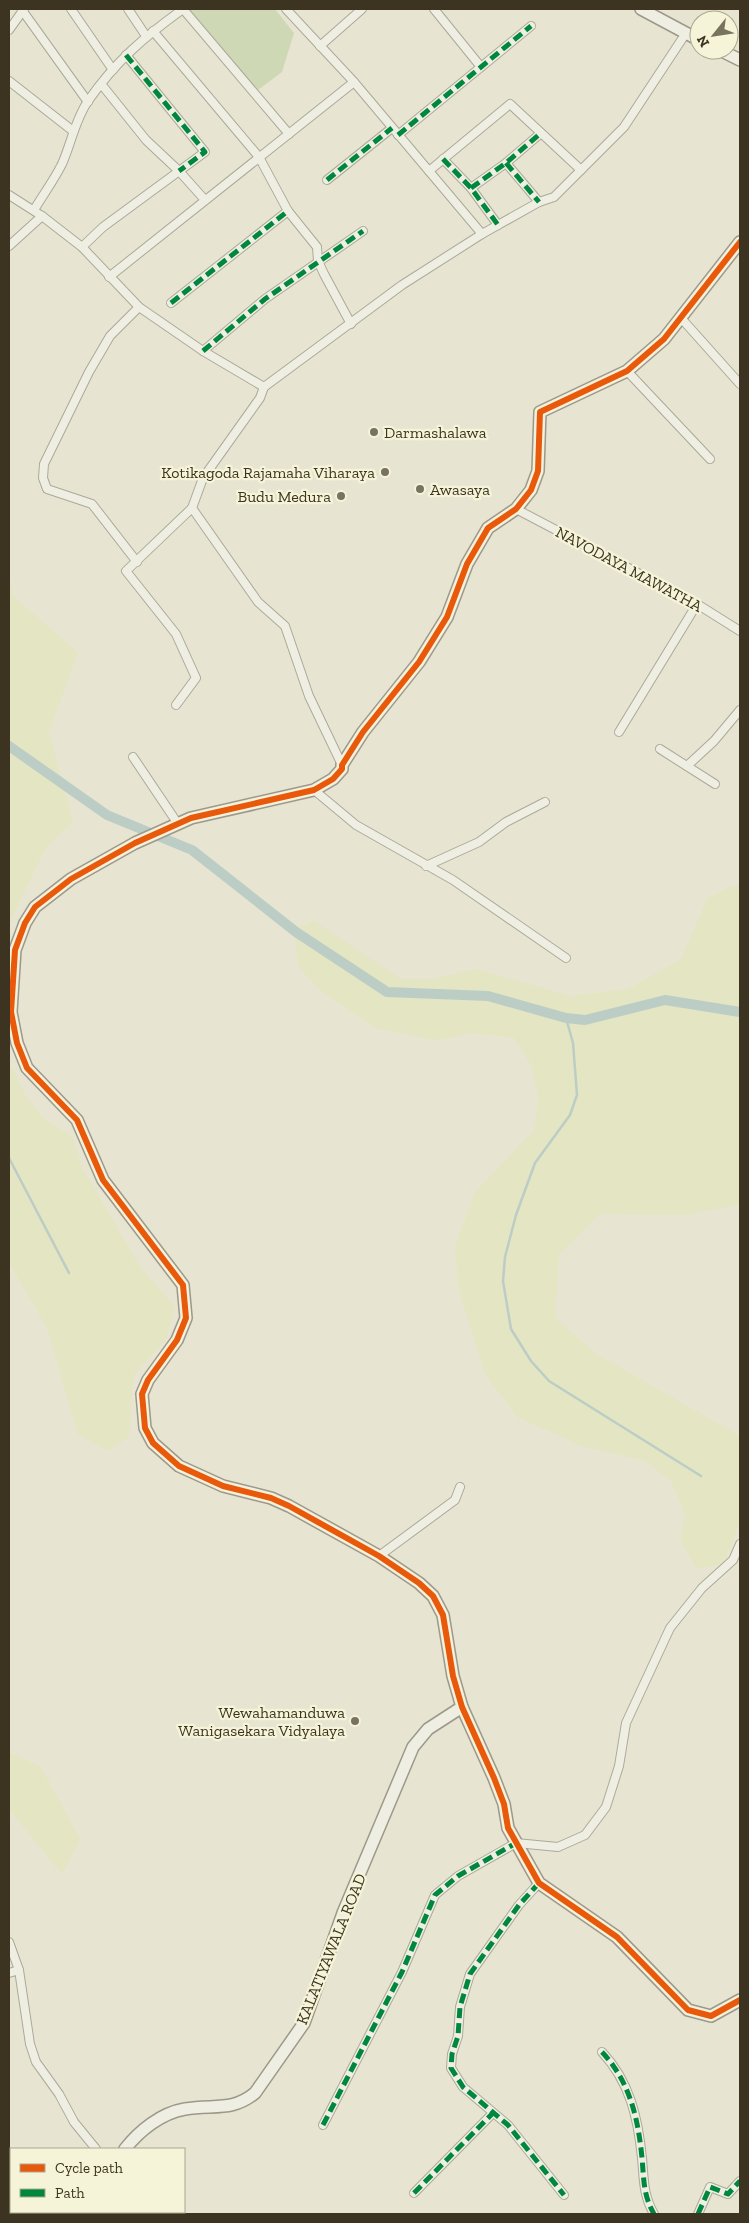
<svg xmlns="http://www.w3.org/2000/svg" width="749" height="2223" font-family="'Zilla Slab',serif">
<rect width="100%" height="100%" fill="#e7e5d1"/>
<g fill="#e4e5c2">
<polygon points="9,577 13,596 78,652 49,732 73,821 45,849 9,924"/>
<polygon points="740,885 740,1204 687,1215 600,1214 559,1255 555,1317 595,1353 740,1436 740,1521 724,1564 696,1568 680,1539 685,1516 671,1481 645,1461 582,1446 517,1417 485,1374 458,1287 455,1247 475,1192 535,1129 538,1098 531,1065 514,1038 474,1033 436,1040 375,1028 317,988 298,965 294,929 314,921 401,979 433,979 476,969 571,996 628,989 681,959 707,899 728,888"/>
<polygon points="9,1062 26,1096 46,1121 72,1136 83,1169 140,1267 175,1306 166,1339 133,1376 129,1437 107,1451 78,1434 46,1326 9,1263"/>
<polygon points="9,1752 41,1767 80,1839 62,1875 9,1809"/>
</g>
<polygon fill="#cfd8b4" points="188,9 275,9 294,33 282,72 258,90"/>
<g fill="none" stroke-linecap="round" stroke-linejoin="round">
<g stroke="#bccdc6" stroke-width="2.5">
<polyline points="566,1018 573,1043 577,1095 570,1115 535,1163 516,1215 505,1257 503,1281 511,1329 531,1361 549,1381 701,1476"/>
<polyline points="9,1158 69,1273"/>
</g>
<polyline stroke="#bccdc6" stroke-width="10" points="9,746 107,815 192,850 296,932 387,992 488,996 566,1018 585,1020 665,1000 740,1012"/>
<defs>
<g id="street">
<polyline points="71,9 113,70"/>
<polyline points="128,9 146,36"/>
<polyline points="183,9 289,134"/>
<polyline points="286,9 354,82 482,234"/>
<polyline points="434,9 481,67"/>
<polyline points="22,10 88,102"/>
<polyline points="9,30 24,9"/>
<polyline points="153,31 259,157 288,211 317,247 318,261 324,274 351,324"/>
<polyline points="320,46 362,9"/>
<polyline points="9,81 73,131"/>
<polyline points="102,85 146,140 179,171 205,200"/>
<polyline points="398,135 531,26"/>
<polyline points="443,159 471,188 498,225"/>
<polyline points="506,163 539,202"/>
<polyline points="429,171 510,104 581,170"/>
<polyline points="327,180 392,128"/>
<polyline points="471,188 506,163 541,133"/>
<polyline points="9,195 42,216 82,247 139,307 203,351 264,387 402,285 482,234 539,202 554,197 624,127 686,33"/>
<path d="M34 210C43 195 54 180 62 164 71 144 75 120 88 101 116 61 144 37 183 9"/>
<polyline points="9,246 42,216"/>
<polyline points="82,247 103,227 205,152 126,55"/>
<polyline points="109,277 354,82"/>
<polyline points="171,303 288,211"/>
<polyline points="681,318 740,384"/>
<polyline points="203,351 265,299 363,231"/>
<polyline points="627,371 710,459"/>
<polyline points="264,387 260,398 203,478 192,508 258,602 285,626 309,696 342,765"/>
<polyline points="516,509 697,604 740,631"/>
<polyline points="137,562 92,504 47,489 43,478 44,464 89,372 110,336 139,307"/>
<polyline points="176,705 196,678 176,634 126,571 192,508"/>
<polyline points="619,732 697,604"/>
<polyline points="660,749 715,784"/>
<polyline points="133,757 178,824"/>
<polyline points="687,766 714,741 740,710"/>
<polyline points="314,790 356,825 453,880 566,958"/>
<polyline points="426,866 479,842 506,822 545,802"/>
<polyline points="379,1556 455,1500 460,1487"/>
<polyline points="539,1883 519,1905 470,1974 460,2007 458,2036 452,2054 451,2068 463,2087 508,2125 564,2195"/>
<polyline points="9,1942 19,1970 30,2044 36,2062 59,2094 74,2122 96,2149"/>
<polyline points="9,1973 19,1970"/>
<path d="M602 2052C630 2082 638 2118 642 2158 644 2179 643 2195 654 2214"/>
<polyline points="323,2125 402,1972 435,1895 458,1876 516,1843 558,1847 585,1835 606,1807 619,1766 626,1723 670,1628 702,1588 733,1560 740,1544"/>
<polyline points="414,2193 493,2113"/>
<polyline points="172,2212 176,2214"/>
<polyline points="698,2214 710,2187 728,2194 740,2181"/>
</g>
<g id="secondary">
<polyline points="641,9 699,40"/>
<polyline points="720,50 740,60"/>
<polyline points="740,242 664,339 627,371 540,412 538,471 531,490 516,509 488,528 467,564 447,617 419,662 363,732 342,765 342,769 333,779 314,790 191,818 135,843 71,879 35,907 25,923 15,950 11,1012 17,1043 27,1068 77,1120 103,1180 183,1285 186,1318 177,1340 148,1380 142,1394 145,1428 153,1443 179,1466 223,1486 271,1498 289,1506 379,1556 419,1583 433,1596 443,1615 453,1676 462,1707 494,1778 504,1804 508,1828 539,1883 617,1937 688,2010 711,2016 740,2000"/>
<path d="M125 2149C139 2131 161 2113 185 2109 213 2104 232 2112 255 2093L304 2023 343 1913 413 1747 428 1729 462 1707"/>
<polyline points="111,2214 112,2212"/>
</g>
</defs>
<use href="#street" stroke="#aca999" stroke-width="10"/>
<use href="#secondary" stroke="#9c998a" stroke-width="14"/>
<use href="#street" stroke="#efeee2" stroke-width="8"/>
<use href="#secondary" stroke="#efeee2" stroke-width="11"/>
<g stroke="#00873e" stroke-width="5" stroke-dasharray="10 5" stroke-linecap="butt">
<polyline points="126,55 205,152 179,171"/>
<polyline points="398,135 531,26"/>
<polyline points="443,159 471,188 498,225"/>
<polyline points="506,163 539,202"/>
<polyline points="327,180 392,128"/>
<polyline points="471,188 506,163 541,133"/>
<polyline points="171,303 288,211"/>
<polyline points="203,351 265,299 363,231"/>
<polyline points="539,1883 519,1905 470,1974 460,2007 458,2036 452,2054 451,2068 463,2087 508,2125 564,2195"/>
<path d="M602 2052C630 2082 638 2118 642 2158 644 2179 643 2195 654 2214"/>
<polyline points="323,2125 402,1972 435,1895 458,1876 516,1843"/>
<polyline points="414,2193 493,2113"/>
<polyline points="698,2214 710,2187 728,2194 740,2181"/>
</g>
<defs>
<polyline id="cycleway" points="740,242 664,339 627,371 540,412 538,471 531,490 516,509 488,528 467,564 447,617 419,662 363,732 342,765 342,769 333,779 314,790 191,818 135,843 71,879 35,907 25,923 15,950 11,1012 17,1043 27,1068 77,1120 103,1180 183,1285 186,1318 177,1340 148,1380 142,1394 145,1428 153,1443 179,1466 223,1486 271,1498 289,1506 379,1556 419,1583 433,1596 443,1615 453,1676 462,1707 494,1778 504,1804 508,1828 539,1883 617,1937 688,2010 711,2016 740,2000"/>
</defs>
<use href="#cycleway" stroke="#f6f4d8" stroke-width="9"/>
<use href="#cycleway" stroke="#e8590c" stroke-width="6"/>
</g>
<g fill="#78725f" stroke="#f6f4d8" stroke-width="2">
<circle cx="374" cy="432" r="5"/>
<circle cx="385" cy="472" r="5"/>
<circle cx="420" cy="489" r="5"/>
<circle cx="341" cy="496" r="5"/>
<circle cx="355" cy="1721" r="5"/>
</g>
<g text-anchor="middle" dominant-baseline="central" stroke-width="4.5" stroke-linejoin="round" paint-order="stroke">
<g font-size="16" fill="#3c3421" stroke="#f6f4d8" text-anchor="end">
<text x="384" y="432" text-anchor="start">Darmashalawa</text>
<text x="375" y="472">Kotikagoda Rajamaha Viharaya</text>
<text x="430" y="489" text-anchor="start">Awasaya</text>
<text x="331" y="496">Budu Medura</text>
<text x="345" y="1712">Wewahamanduwa<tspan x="345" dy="18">Wanigasekara Vidyalaya</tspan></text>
</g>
<g font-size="16" fill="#3c3421" stroke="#f6f4d8">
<text transform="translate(629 569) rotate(28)">NAVODAYA MAWATHA</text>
<text transform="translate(331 1949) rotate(-68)">KALATIYAWALA ROAD</text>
</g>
</g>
<rect width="749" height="2223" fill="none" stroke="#3c3421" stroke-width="20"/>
<rect x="10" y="2148" width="175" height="65" fill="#f6f4d8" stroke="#aca78f"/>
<rect x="20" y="2164" width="25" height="8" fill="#e8590c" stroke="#aca78f"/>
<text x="55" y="2173" font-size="15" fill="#3c3421">Cycle path</text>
<rect x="20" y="2189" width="25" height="8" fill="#00873e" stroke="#aca78f"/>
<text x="55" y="2198" font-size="15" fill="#3c3421">Path</text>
<g transform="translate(714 35) rotate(240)"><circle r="24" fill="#f6f4d8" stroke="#aca78f"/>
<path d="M0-4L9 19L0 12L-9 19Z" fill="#78725f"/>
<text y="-8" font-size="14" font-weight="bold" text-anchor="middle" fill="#3c3421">N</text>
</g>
</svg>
